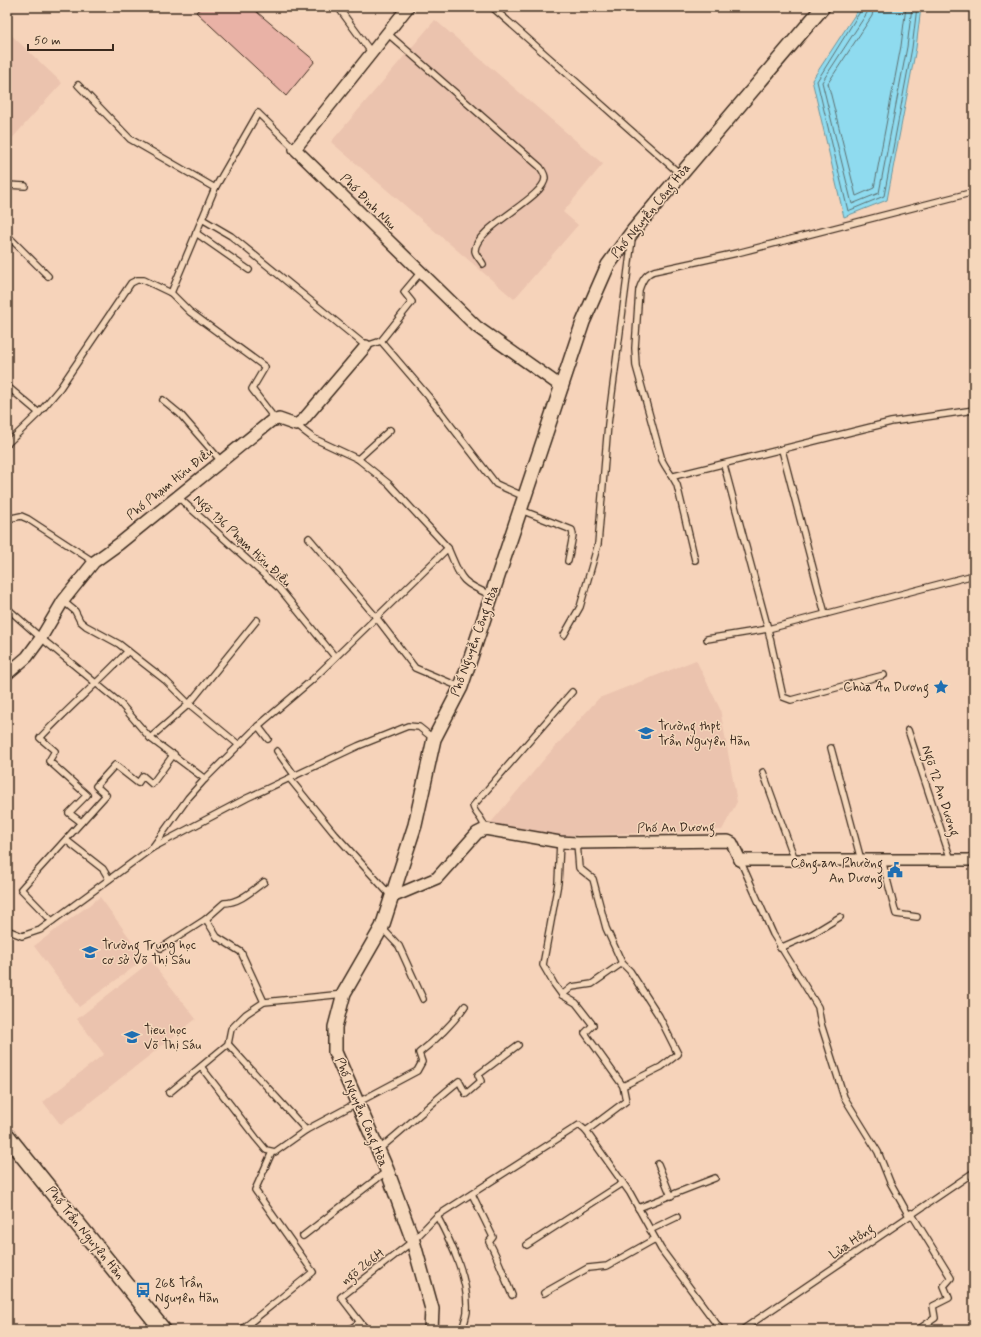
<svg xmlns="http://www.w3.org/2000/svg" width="981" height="1337" font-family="Mynerve,sans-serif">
<rect width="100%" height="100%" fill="#f6d3ba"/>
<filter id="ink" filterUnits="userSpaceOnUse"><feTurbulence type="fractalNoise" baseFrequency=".025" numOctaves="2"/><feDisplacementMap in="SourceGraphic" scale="8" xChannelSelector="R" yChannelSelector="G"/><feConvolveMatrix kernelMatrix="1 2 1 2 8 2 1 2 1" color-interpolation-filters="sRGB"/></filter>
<g filter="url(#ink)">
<g fill="#ebc3ae">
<polygon points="435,20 603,164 563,212 578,225 514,299 331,142"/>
<polygon points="7,31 62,83 7,144"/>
<polygon points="696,660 720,709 737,802 722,830 552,836 488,826 546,757 599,698"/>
<polygon points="100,897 145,959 79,1007 34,946"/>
<polygon points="151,961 196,1019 61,1125 43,1102 104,1054 77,1019"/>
</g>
<polygon fill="#8fdbef" stroke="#6d949b" points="860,7 921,7 916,48 887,200 844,217 812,80"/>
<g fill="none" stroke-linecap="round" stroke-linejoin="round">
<g stroke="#5d7172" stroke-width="1">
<polyline points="863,7 817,81 848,211 884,196 912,48 917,7"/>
<polyline points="868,7 867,13 822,82 852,204 879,193 907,47 912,7"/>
<polyline points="874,7 872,16 828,83 856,196 874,188 901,46 906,7"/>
</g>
</g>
<polygon fill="#e9b2a6" stroke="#3b2a1e" points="202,7 251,7 315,61 286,96 196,12"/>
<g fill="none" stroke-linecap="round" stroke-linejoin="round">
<defs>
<g id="service">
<polyline points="338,7 371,52"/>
<polyline points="492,7 680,174"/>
<path d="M387 33 540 167C542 170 545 174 545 178 545 198 474 228 475 251 476 256 481 260 483 264"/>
<polyline points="78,85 130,139 215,188"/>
<polyline points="7,185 25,186"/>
<polyline points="202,219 215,188 258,113 295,149"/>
<polyline points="196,233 249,270"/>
<polyline points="7,235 48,276"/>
<polyline points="171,293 202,219 231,236 366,346 381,341 428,396 496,484 525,497"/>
<polyline points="381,341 412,302 404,292 420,273"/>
<polyline points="7,386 39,413"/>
<polyline points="163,400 180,414 221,461"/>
<polyline points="296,425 313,438 358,459 389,484 448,548"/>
<polyline points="7,444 39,413 60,388 131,283 137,280 144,280 171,293 190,312 265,367 252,389 275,419"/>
<polyline points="782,450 825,614"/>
<polyline points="358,459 390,430"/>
<polyline points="724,465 768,629 783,697 791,700 884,675"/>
<polyline points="674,476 891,422 974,410"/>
<polyline points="178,497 280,589 335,657"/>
<polyline points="521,510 572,530 573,535 568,561"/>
<polyline points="7,519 21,516 28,519 94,562"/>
<polyline points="309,538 376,617 415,668 460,687"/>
<path d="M695 560 677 485C673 476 666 469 662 460L636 366 635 348 639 290C642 281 645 274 654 271L737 253 974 192"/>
<polyline points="63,601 75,611 80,621 86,626 119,644 165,680 189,704 239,745"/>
<polyline points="7,608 41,638 120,703 150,738 205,779"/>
<polyline points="564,635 580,607 598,544 608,424 632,239"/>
<polyline points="707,639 768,629 974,575"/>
<polyline points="258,726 268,739"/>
<polyline points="908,730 951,860"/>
<polyline points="150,738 189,704 257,620"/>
<polyline points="831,748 861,860"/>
<polyline points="277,751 295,776"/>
<polyline points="763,772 795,860"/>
<polyline points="290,779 333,832 391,896"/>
<path d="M81 822 69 813 87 795 49 761 55 751 40 738C68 708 99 682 128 651"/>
<path d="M485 829C483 817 475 815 473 806L572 692"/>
<polyline points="66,840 103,869 109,879"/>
<polyline points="560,842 558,883 543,965 554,984 562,995 576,1003 593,1025 585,1033 623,1086 626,1101 586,1131"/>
<polyline points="577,843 579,868 593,879 606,928 622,963"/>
<path d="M152 848 188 798 205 779 258 726 312 680 448 548C461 578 459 582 491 595"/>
<polyline points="740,860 773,934 818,1007 821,1024 844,1097 878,1152 890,1182 909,1216"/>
<polyline points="882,860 896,914 917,917"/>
<polyline points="206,919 217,937 241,952 264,1002 344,994"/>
<polyline points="52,921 21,889 106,795 96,786 115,765 138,783 143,776 152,784 174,754"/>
<polyline points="382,928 399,946 423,999"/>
<polyline points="7,930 22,936 40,930 152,848 247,798 358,746 408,726 419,727 434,739"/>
<path d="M161 948 206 919 224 903C239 903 252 891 264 882"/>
<polyline points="780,948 812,934 840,917"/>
<polyline points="562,995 572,987 592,984 622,963 630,971 659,1016 678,1054 661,1067 623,1086"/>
<polyline points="228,1044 306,1130"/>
<path d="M202 1068 256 1138 266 1150 275 1152 306 1130 417 1071 422 1062 419 1053C437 1039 452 1025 465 1006"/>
<polyline points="169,1093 228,1044 231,1029 246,1014 264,1002"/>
<path d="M378 1150C406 1128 431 1103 459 1081L466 1094 481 1081 478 1075 518 1045"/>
<polyline points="658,1164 671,1196"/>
<path d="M472 1194 493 1237 489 1242C499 1259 504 1277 512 1295"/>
<polyline points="638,1208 715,1178"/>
<polyline points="911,1213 951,1278 944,1286 949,1298 933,1306 935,1318 919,1329"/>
<path d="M437 1216C452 1244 469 1280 467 1312 466 1318 464 1324 462 1330"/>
<polyline points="650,1230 677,1217"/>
<polyline points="303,1236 387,1171"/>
<polyline points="527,1245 623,1183"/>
<polyline points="544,1293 588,1268 607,1266 655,1239"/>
<polyline points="360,1322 367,1330"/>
<polyline points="241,1330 313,1272 255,1190 272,1152"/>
<polyline points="349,1330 360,1322 341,1297 413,1241 437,1216 579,1125 586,1131 630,1193 661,1249 721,1330"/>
<polyline points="742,1330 974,1172"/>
</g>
<g id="minor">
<polyline points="408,7 295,149 477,327 562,387"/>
<polyline points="7,674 27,657 41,638 63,601 94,562 119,544 271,421 279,419 296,425 303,420 366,346"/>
<polyline points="392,897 437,878 477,833 485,829 560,842 577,843 728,841 732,843 740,860 974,860"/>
</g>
<polyline id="tertiary" points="431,1330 432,1309 413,1241 387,1170 335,1052 335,1027 344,993 382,927 415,825 434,739 461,687 583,322 608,265 633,231 823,7"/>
<polyline id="secondary" points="7,1136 163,1330"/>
</defs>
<use href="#service" stroke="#3b2a1e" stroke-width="8"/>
<use href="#minor" stroke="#3b2a1e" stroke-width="14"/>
<use href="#tertiary" stroke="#3b2a1e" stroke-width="16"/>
<use href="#secondary" stroke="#3b2a1e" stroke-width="18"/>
<use href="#service" stroke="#f5d7bb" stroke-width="5.5"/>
<use href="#minor" stroke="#f5d7bb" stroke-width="11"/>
<use href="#tertiary" stroke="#f5d7bb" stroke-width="13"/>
<use href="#secondary" stroke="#f5d7bb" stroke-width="15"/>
</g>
</g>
<defs>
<symbol id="sight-bare" viewBox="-9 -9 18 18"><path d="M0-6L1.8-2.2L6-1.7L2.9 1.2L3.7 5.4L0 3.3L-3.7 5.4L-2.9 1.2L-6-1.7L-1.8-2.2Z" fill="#1f6fb2" stroke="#f5d7bb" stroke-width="2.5" paint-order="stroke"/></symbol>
<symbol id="school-bare" viewBox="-9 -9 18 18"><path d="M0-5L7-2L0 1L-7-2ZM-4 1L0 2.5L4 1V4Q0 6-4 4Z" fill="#1f6fb2" stroke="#f5d7bb" stroke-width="2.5" paint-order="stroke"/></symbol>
<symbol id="civic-bare" viewBox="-9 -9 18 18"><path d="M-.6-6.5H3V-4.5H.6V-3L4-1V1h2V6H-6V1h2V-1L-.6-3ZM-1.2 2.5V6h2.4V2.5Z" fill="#1f6fb2" stroke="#f5d7bb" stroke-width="2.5" paint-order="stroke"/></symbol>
<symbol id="bus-bare" viewBox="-9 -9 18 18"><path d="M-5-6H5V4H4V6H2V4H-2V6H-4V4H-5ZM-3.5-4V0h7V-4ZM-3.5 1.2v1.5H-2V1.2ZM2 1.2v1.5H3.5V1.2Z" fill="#1f6fb2" stroke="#f5d7bb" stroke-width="2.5" paint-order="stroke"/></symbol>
</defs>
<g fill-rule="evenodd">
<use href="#sight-bare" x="930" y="676" width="22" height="22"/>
<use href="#school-bare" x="635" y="722" width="22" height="22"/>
<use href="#civic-bare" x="884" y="859" width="22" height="22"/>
<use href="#school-bare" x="79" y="941" width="22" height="22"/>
<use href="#school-bare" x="121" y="1026" width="22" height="22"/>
<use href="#bus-bare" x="132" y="1279" width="22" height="22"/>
</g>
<g text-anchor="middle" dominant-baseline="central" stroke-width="3" stroke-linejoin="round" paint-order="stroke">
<g font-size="13" fill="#3b2a1e" stroke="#f5d7bb">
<text transform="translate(368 202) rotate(45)">Phố Đinh Nhu</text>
<text transform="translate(651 211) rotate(-51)">Phố Nguyễn Công Hòa</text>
<text transform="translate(170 484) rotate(-39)">Phố Phạm Hữu Điều</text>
<text transform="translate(242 541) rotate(43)">Ngõ 136 Phạm Hữu Điều</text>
<text transform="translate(475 641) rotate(-70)">Phố Nguyễn Công Hòa</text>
<text transform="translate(940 791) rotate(72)">Ngõ 12 An Dương</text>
<text transform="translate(676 828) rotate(-1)">Phố An Dương</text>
<text transform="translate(361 1112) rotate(67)">Phố Nguyễn Công Hòa</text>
<text transform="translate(85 1233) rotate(51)">Phố Trần Nguyên Hãn</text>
<text transform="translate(852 1242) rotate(-35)">Lủa Hồng</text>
<text transform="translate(363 1267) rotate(-38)">ngõ 266H</text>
</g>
<g font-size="13" fill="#3b2a1e" stroke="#f5d7bb" text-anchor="start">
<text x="929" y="687" text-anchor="end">Chùa An Dương</text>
<text x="658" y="726">Trường thpt<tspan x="658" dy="15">Trần Nguyên Hãn</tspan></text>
<text x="883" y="863" text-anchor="end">Công an Phường<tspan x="883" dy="15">An Dương</tspan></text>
<text x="102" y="945">Trường Trung học<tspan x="102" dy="15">cơ sở Võ Thị Sáu</tspan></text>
<text x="144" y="1030">Tieu học<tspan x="144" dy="15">Võ Thị Sáu</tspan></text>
<text x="155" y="1283">268 Trần<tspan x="155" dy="15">Nguyên Hãn</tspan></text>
</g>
</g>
<rect width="981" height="1337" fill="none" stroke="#f5d7bb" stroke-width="24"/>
<rect x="12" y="12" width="957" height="1313" fill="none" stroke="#3b2a1e" stroke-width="1.5" filter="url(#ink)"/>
<path d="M28 44v6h85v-6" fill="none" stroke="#3b2a1e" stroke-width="2"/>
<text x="34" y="44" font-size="12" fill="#3b2a1e" stroke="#f5d7bb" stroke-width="3" paint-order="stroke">50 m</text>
</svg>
